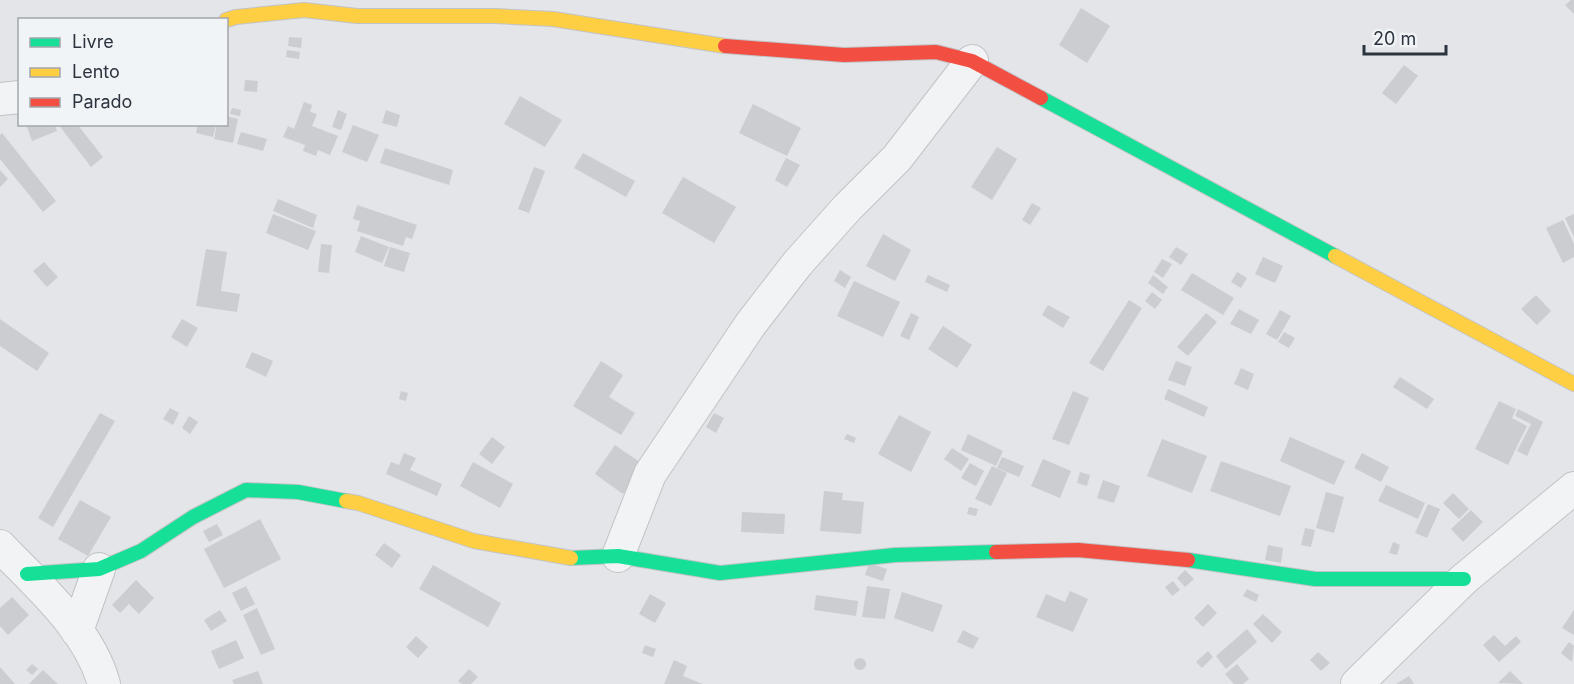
<svg xmlns="http://www.w3.org/2000/svg" width="1574" height="684" font-family="Inter,sans-serif">
<rect width="100%" height="100%" fill="#e3e5e8"/>
<g fill="#cccdd0">
<polygon points="1571,0 1574,0 1574,14 1565,5"/>
<polygon points="1081,8 1110,26 1087,63 1059,45"/>
<polygon points="289,37 302,38 301,48 288,46"/>
<polygon points="287,50 300,52 299,59 286,57"/>
<polygon points="1404,65 1418,76 1396,104 1382,93"/>
<polygon points="245,80 258,81 257,92 244,91"/>
<polygon points="520,96 562,120 545,147 504,124"/>
<polygon points="304,102 312,105 310,112 317,114 312,126 338,136 330,155 318,150 316,156 303,151 305,145 283,137 288,126 294,129"/>
<polygon points="753,104 801,128 787,156 739,133"/>
<polygon points="232,108 241,110 240,116 230,114"/>
<polygon points="338,110 347,114 341,130 332,127"/>
<polygon points="386,110 400,115 397,127 382,123"/>
<polygon points="226,116 238,119 233,143 214,139 217,124 226,124"/>
<polygon points="33,124 55,124 57,131 32,141 27,127"/>
<polygon points="58,124 77,124 103,157 91,167"/>
<polygon points="198,124 216,125 213,137 196,133"/>
<polygon points="353,125 379,135 367,162 342,152"/>
<polygon points="241,132 267,139 263,151 237,144"/>
<polygon points="2,133 56,201 43,212 0,159 0,135"/>
<polygon points="997,147 1017,159 992,200 971,187"/>
<polygon points="385,148 453,170 449,185 380,163"/>
<polygon points="583,153 635,181 626,197 574,168"/>
<polygon points="786,158 800,165 787,187 775,180"/>
<polygon points="534,167 545,171 529,213 518,209"/>
<polygon points="0,170 8,179 0,187"/>
<polygon points="683,177 736,207 714,243 662,213"/>
<polygon points="278,199 317,215 313,228 273,211"/>
<polygon points="1032,203 1041,208 1030,225 1022,220"/>
<polygon points="357,205 417,225 412,239 406,237 403,246 357,231 360,221 353,219"/>
<polygon points="273,214 316,231 308,250 266,233"/>
<polygon points="1574,214 1574,237 1565,218"/>
<polygon points="1563,220 1574,244 1574,257 1563,263 1546,228"/>
<polygon points="883,234 911,250 895,281 866,266"/>
<polygon points="361,236 389,247 382,263 355,252"/>
<polygon points="321,244 332,245 329,273 318,272"/>
<polygon points="390,247 410,253 404,272 384,266"/>
<polygon points="1176,247 1188,254 1181,265 1169,257"/>
<polygon points="206,249 227,252 221,291 240,294 237,312 196,306"/>
<polygon points="1263,257 1283,266 1275,283 1255,274"/>
<polygon points="1162,259 1172,264 1163,278 1154,272"/>
<polygon points="44,262 58,277 47,287 33,271"/>
<polygon points="840,270 851,277 845,288 834,281"/>
<polygon points="1237,272 1247,278 1241,288 1231,282"/>
<polygon points="1192,273 1234,298 1223,315 1181,290"/>
<polygon points="928,275 950,285 947,292 925,282"/>
<polygon points="1153,275 1168,287 1163,294 1148,283"/>
<polygon points="854,281 900,302 883,337 837,316"/>
<polygon points="1152,292 1162,300 1155,309 1145,301"/>
<polygon points="1536,295 1551,311 1537,325 1521,309"/>
<polygon points="1129,300 1142,308 1103,371 1089,363"/>
<polygon points="1048,305 1070,317 1063,328 1042,315"/>
<polygon points="1239,309 1259,320 1251,334 1230,324"/>
<polygon points="1280,310 1291,316 1277,340 1266,334"/>
<polygon points="911,313 919,317 909,340 900,336"/>
<polygon points="1206,313 1217,322 1188,356 1177,347"/>
<polygon points="0,319 49,353 37,371 0,346"/>
<polygon points="182,319 198,328 187,347 171,337"/>
<polygon points="943,326 972,345 957,368 928,349"/>
<polygon points="1284,332 1295,338 1289,348 1278,342"/>
<polygon points="252,352 273,361 266,377 245,367"/>
<polygon points="601,361 623,375 609,397 635,413 621,435 573,406"/>
<polygon points="1176,361 1192,367 1185,386 1168,380"/>
<polygon points="1241,368 1254,374 1248,390 1234,384"/>
<polygon points="1400,377 1434,399 1427,409 1393,387"/>
<polygon points="1168,389 1208,407 1204,417 1164,399"/>
<polygon points="401,391 408,393 406,401 399,399"/>
<polygon points="1073,391 1089,398 1069,445 1052,439"/>
<polygon points="1499,401 1516,409 1512,418 1527,426 1508,465 1475,449"/>
<polygon points="170,408 179,413 173,425 163,419"/>
<polygon points="1518,409 1543,422 1527,456 1517,451 1531,424 1515,416"/>
<polygon points="100,413 115,421 53,527 38,518"/>
<polygon points="714,413 724,418 716,433 706,427"/>
<polygon points="899,415 931,432 911,472 878,454"/>
<polygon points="189,416 198,422 190,434 182,428"/>
<polygon points="847,434 856,438 854,443 844,439"/>
<polygon points="968,434 1003,451 996,466 961,450"/>
<polygon points="492,437 505,447 492,464 479,454"/>
<polygon points="1290,437 1345,461 1334,485 1280,461"/>
<polygon points="1162,439 1207,456 1192,493 1147,476"/>
<polygon points="615,445 644,465 623,494 595,474"/>
<polygon points="952,448 969,459 961,471 944,459"/>
<polygon points="404,453 416,458 410,470 442,484 437,496 386,474 391,462 399,465"/>
<polygon points="1362,453 1389,467 1381,482 1354,468"/>
<polygon points="1002,457 1024,466 1019,477 997,468"/>
<polygon points="1043,459 1071,471 1060,498 1031,486"/>
<polygon points="1221,461 1291,486 1280,516 1210,491"/>
<polygon points="473,462 513,484 500,508 460,486"/>
<polygon points="970,463 984,471 976,486 961,478"/>
<polygon points="992,466 1007,473 991,506 975,499"/>
<polygon points="1080,472 1090,475 1087,486 1077,483"/>
<polygon points="1103,480 1120,486 1114,503 1097,498"/>
<polygon points="1386,485 1425,503 1418,519 1378,501"/>
<polygon points="824,491 843,493 842,500 864,502 861,534 820,531"/>
<polygon points="1326,492 1344,497 1334,533 1316,528"/>
<polygon points="1453,493 1469,509 1459,519 1443,503"/>
<polygon points="80,500 111,517 88,556 58,539"/>
<polygon points="1428,504 1440,509 1427,538 1415,533"/>
<polygon points="969,507 978,509 976,516 967,514"/>
<polygon points="1471,510 1483,522 1463,542 1451,529"/>
<polygon points="742,512 785,514 784,534 741,532"/>
<polygon points="260,519 281,559 224,588 204,549"/>
<polygon points="217,524 223,535 209,542 203,531"/>
<polygon points="1305,528 1315,530 1311,547 1301,545"/>
<polygon points="1393,542 1400,545 1397,555 1389,553"/>
<polygon points="384,543 401,555 392,568 375,555"/>
<polygon points="1268,545 1283,548 1281,563 1265,560"/>
<polygon points="869,563 887,569 883,581 865,575"/>
<polygon points="433,565 501,603 488,627 419,589"/>
<polygon points="1185,570 1194,579 1185,587 1177,578"/>
<polygon points="136,580 154,598 139,614 129,604 120,613 112,605"/>
<polygon points="1173,581 1180,590 1172,596 1165,587"/>
<polygon points="246,586 255,604 241,611 232,593"/>
<polygon points="867,586 890,589 885,619 862,617"/>
<polygon points="1247,589 1259,595 1256,602 1243,596"/>
<polygon points="1070,591 1088,599 1073,632 1036,617 1046,594 1065,602"/>
<polygon points="902,592 943,605 933,632 894,618"/>
<polygon points="650,594 666,603 655,623 639,614"/>
<polygon points="816,595 858,601 856,616 814,610"/>
<polygon points="12,597 29,615 8,635 0,626 0,608"/>
<polygon points="1208,604 1217,613 1203,627 1194,618"/>
<polygon points="257,608 275,649 261,655 243,615"/>
<polygon points="220,610 227,621 211,631 204,620"/>
<polygon points="1574,610 1574,635 1562,628"/>
<polygon points="1263,614 1282,632 1272,643 1253,624"/>
<polygon points="1247,629 1257,642 1226,669 1216,656"/>
<polygon points="963,630 979,638 973,649 957,642"/>
<polygon points="1494,635 1505,646 1516,636 1521,642 1499,662 1483,645"/>
<polygon points="416,636 428,647 418,658 406,647"/>
<polygon points="236,640 244,658 219,669 211,651"/>
<polygon points="1569,642 1574,646 1572,662 1561,653"/>
<polygon points="645,645 656,649 653,657 642,653"/>
<polygon points="1208,651 1213,657 1202,668 1196,662"/>
<polygon points="1318,652 1330,663 1321,671 1310,660"/>
<circle cx="860" cy="664" r="6"/>
<polygon points="674,660 687,666 683,676 703,684 664,684"/>
<polygon points="32,664 38,669 32,675 26,670"/>
<polygon points="1237,664 1249,679 1243,684 1234,684 1225,674"/>
<polygon points="0,667 15,684 0,684"/>
<polygon points="469,669 478,677 471,684 462,684 458,681"/>
<polygon points="43,670 58,684 29,684"/>
<polygon points="258,671 263,684 234,684 232,680"/>
<polygon points="1510,671 1523,684 1498,683"/>
<polygon points="1409,676 1414,684 1396,684"/>
</g>
<g fill="none" stroke-linecap="round" stroke-linejoin="round">
<defs>
<g id="street">
<polyline points="0,99 20,97"/>
<path d="M0 546C38 586 89 629 104 684"/>
<polyline points="618,556 650,474 750,325 797,264 847,208 897,158 972,61"/>
<polyline points="77,631 99,569"/>
<polyline points="1357,684 1464,579 1574,488"/>
</g>
<g id="fast">
<polyline points="1041,98 1335,256"/>
<polyline points="571,558 618,556 720,573 895,555 996,552"/>
<polyline points="1188,560 1315,579 1464,579"/>
<polyline points="27,574 99,569 141,551 193,517 246,490 298,492 346,501"/>
</g>
<g id="slow">
<polyline points="226,20 236,17 304,10 357,16 495,16 553,19 725,46"/>
<polyline points="1335,256 1574,384"/>
<polyline points="346,501 358,503 474,541 571,558"/>
</g>
<g id="jam">
<polyline points="725,46 844,55 936,52 972,61 1041,98"/>
<polyline points="996,552 1078,550 1188,560"/>
</g>
</defs>
<use href="#street" stroke="#c2c3c6" stroke-width="34"/>
<use href="#fast" stroke="#c2c3c6" stroke-width="16"/>
<use href="#slow" stroke="#c2c3c6" stroke-width="16"/>
<use href="#jam" stroke="#c2c3c6" stroke-width="16"/>
<use href="#street" stroke="#f2f3f4" stroke-width="32"/>
<use href="#fast" stroke="#16e098" stroke-width="14"/>
<use href="#slow" stroke="#ffcf43" stroke-width="14"/>
<use href="#jam" stroke="#f24e42" stroke-width="14"/>
</g>
<rect x="18" y="18" width="210" height="108" fill="#f1f4f6" stroke="#a2a7ad" stroke-width="1.5"/>
<rect x="30" y="38" width="30" height="9" fill="#16e098" stroke="#a2a7ad" stroke-width="1.5"/>
<text x="72" y="48" font-size="18" fill="#2c343f">Livre</text>
<rect x="30" y="68" width="30" height="9" fill="#ffcf43" stroke="#a2a7ad" stroke-width="1.5"/>
<text x="72" y="78" font-size="18" fill="#2c343f">Lento</text>
<rect x="30" y="98" width="30" height="9" fill="#f24e42" stroke="#a2a7ad" stroke-width="1.5"/>
<text x="72" y="108" font-size="18" fill="#2c343f">Parado</text>
<path d="M1364 45v9h82v-9" fill="none" stroke="#2c343f" stroke-width="3"/>
<text x="1373" y="45" font-size="18" fill="#2c343f" stroke="#f1f4f6" stroke-width="4.5" paint-order="stroke">20 m</text>
</svg>
